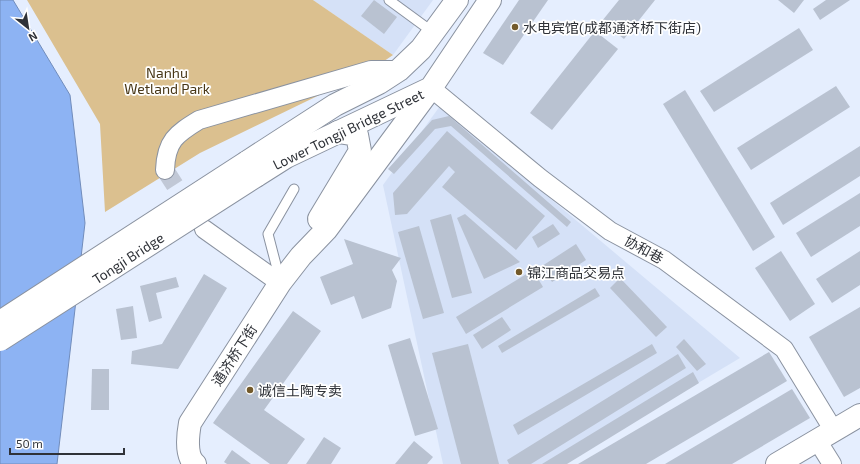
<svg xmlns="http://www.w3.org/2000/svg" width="860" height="464" font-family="'Exo 2','Noto Sans SC',sans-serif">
<rect width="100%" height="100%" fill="#e5eefe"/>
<g fill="#d5e1f7">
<polygon points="313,0 433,0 393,55"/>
<polygon points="440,106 740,358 562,464 443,464 383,185"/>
</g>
<polygon fill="#dbc08f" points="27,0 313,0 393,55 371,70 200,153 105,212 100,124"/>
<polygon fill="#8db3f3" stroke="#718cbb" points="0,0 13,0 70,95 85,223 57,464 0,464"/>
<g fill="#b9c2d1">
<polygon points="374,0 397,17 384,34 361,16"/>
<polygon points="519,0 548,0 503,65 483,53"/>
<polygon points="619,0 655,0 624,39 602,21"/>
<polygon points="778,0 804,0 794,13"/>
<polygon points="826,0 850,0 820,20 813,9"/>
<polygon points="799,28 813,50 714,112 700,91"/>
<polygon points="595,31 618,49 552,130 530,113"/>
<polygon points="836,86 850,107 751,170 737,148"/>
<polygon points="685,90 775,237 753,251 663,104"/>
<polygon points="449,116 571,222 567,227 451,126 435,129 394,174 388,169 432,120"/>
<polygon points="447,131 545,216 516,250 442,187 455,172 449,166 407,214 395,215 393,193"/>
<polygon points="860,146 860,176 783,225 770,203"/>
<polygon points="860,193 860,226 811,257 796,233"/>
<polygon points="451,214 472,293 452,298 430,220"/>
<polygon points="465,214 520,262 484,279 457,218"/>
<polygon points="553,224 560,234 538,248 532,237"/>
<polygon points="419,226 444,313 423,319 398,232"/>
<polygon points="344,239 401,258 392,270 397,281 391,308 362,319 354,296 331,305 320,277 353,264"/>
<polygon points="576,244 586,260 552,282 542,266"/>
<polygon points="781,251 815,304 790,321 755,268"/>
<polygon points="860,251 860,285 832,303 816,279"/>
<polygon points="533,270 543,287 466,334 456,317"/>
<polygon points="204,274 227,288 178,369 131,364 132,351 162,344"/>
<polygon points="176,277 179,287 156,293 162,318 149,322 140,286"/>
<polygon points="620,278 667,327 656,337 610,288"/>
<polygon points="595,288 600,296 502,353 498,346"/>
<polygon points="133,306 137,338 121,340 116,309"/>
<polygon points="860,307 860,388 844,397 809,337"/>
<polygon points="293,311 321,331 264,410 305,439 287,464 270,464 213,423"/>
<polygon points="502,317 511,330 482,349 473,335"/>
<polygon points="410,338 438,429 415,436 388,345"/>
<polygon points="684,339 706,364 697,371 676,347"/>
<polygon points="468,344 499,464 461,464 432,353"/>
<polygon points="652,344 657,353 518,435 513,425"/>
<polygon points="769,352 787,381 646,464 578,464"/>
<polygon points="678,354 686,368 531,464 509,464 507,460"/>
<polygon points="92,369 109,369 109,410 91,410"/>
<polygon points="693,372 699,383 567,464 542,464"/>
<polygon points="792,389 810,418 732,464 665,464"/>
<polygon points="324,437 341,448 331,464 306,464"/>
<polygon points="414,441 433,457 427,464 395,464"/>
<polygon points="232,450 251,464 227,464 224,462"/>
</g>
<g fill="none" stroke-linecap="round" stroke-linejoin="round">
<polyline stroke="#c1c8d6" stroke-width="18" stroke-dasharray="18 9" stroke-linecap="butt" points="165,170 193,213"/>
<defs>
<g id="service">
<polyline points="389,0 434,33"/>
<polyline points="280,280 268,234 294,189"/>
</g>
<g id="minor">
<polyline points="431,88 540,178 610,231 664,260 784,349 834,431"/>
<path d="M165 170C166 141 176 134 199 120L371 70H399"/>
<polyline points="204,229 280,283"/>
<polyline points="817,440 832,464"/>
</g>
<g id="tertiary">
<polyline points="247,162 335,105 379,83 399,70 421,49 457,0"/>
<polyline points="256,176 286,157 431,88 490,0"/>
<polyline points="319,219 360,151 357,135 338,132"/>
<path d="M195 464C185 456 188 434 190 423L280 283 301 256 326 230 431 88"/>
<polyline points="777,464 860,415"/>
</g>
</defs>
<use href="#service" stroke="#8a92a0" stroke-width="11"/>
<use href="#minor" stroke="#8a92a0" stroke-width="20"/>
<use href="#tertiary" stroke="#8a92a0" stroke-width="24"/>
<use href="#service" stroke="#fff" stroke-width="9"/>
<use href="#minor" stroke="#fff" stroke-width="18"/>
<use href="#tertiary" stroke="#fff" stroke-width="22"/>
<defs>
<g id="tertiary-bridge">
<polyline points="0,322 247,162"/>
<polyline points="0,340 256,176"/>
</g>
</defs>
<use href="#tertiary-bridge" stroke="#8a92a0" stroke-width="24" stroke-linecap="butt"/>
<use href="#tertiary-bridge" stroke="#fff" stroke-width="22"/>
</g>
<g fill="#735a2b" stroke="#fff" stroke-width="1.5">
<circle cx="515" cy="27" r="4"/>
<circle cx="519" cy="272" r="4"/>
<circle cx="250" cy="390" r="4"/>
</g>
<g text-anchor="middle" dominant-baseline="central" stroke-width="3.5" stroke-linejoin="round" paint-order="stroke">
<g font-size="14" fill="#2f3238" stroke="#fff" text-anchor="start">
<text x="523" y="27">水电宾馆(成都通济桥下街店)</text>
<text x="527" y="272">锦江商品交易点</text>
<text x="258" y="390">诚信土陶专卖</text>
</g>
<g font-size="14" fill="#483717" stroke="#fff">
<text x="167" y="72">Nanhu<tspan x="167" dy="16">Wetland Park</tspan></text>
</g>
<g font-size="14" fill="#2f3238" stroke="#fff">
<text transform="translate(348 129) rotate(-26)">Lower Tongji Bridge Street</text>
<text transform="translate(644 249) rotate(29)">协和巷</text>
<text transform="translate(128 258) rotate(-33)">Tongji Bridge</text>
<text transform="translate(234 355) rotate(-57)">通济桥下街</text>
</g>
</g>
<g transform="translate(28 28) rotate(150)" stroke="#ffffff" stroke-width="3" paint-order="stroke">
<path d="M0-3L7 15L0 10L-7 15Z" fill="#2f3238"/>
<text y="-6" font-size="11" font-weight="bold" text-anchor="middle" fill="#2f3238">N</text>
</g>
<path d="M10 448v6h114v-6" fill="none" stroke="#2f3238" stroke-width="2"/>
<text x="16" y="448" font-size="12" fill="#2f3238" stroke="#ffffff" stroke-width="3" paint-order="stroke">50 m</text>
</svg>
